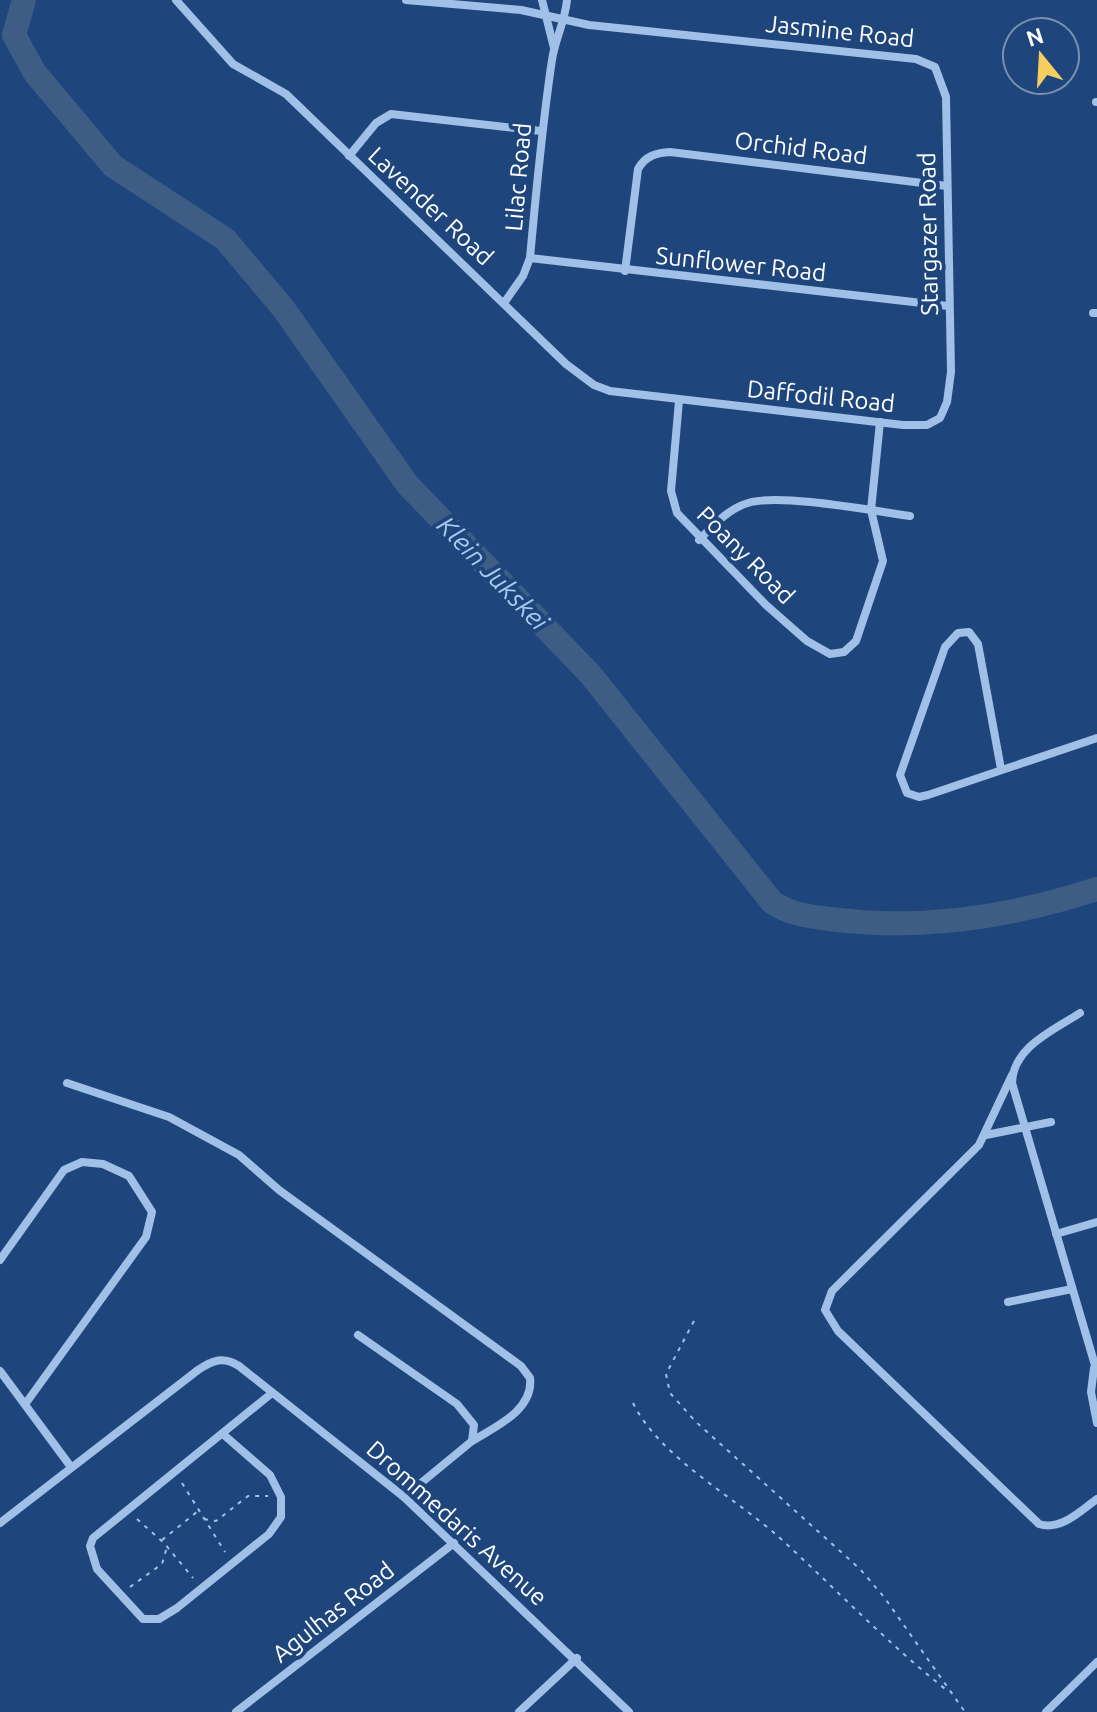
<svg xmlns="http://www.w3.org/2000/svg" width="1097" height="1712" font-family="Ubuntu,sans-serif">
<rect width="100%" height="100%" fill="#1e467d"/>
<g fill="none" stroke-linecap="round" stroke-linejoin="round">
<path stroke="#3e5d85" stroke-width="24" d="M24 0 14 35 35 73 113 166 225 239 283 308 407 484 590 674 772 902C791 915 808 916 830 919 920 931 1011 917 1097 889"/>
<g stroke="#a0c0e7" stroke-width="2" stroke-dasharray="4 6" stroke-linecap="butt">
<polyline points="694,1321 666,1374 670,1393 696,1422 860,1569 884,1597 965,1712"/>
<path d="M633 1403C660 1458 735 1497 781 1539 837 1590 889 1645 949 1692"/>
<polyline points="182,1483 225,1552"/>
<polyline points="137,1519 164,1543 193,1578"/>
<polyline points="204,1519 216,1521 248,1496 268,1496"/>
<polyline points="162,1540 198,1511"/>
<polyline points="130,1587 162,1564 167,1547"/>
</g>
<g stroke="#a0c0e7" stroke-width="8">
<polyline points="176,0 233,64 286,94 566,364 594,385 610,391 903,425 927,425 940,418 947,402 951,372 946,97 935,67 916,59 589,25 521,10 406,0"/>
<polyline points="542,0 554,48"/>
<polyline points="1096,102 1097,102"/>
<polyline points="349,156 376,123 391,114 541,131"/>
<polyline points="530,258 948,306"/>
<path d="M625 271 638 169C645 156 656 153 670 152L947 186"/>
<path d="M504 303 523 276 530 258C536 192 542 126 552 60 555 39 565 22 567 0"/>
<polyline points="1093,313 1097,313"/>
<polyline points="679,401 671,491 677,513 766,605 807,641 830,654 844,652 856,641 883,561 871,510 880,422"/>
<path d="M699 540C713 526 729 508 748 503 779 493 874 511 910 516"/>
<polyline points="1001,769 978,644 969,632 958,633 945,647 900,775 907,793 919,797 928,795 1097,738"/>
<path d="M1080 1013C1054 1030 1013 1047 1012 1083L1097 1372"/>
<path d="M1012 1075 979 1145 832 1291 825 1310 838 1331 1039 1524C1061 1531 1080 1511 1097 1499"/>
<path d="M67 1083 169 1117 239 1155 279 1190 521 1366 530 1378C534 1410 495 1427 472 1441"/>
<polyline points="986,1135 1051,1122"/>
<polyline points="1056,1234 1097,1222"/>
<polyline points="0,1260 64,1170 82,1162 103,1164 129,1176 152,1212 146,1237 26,1403"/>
<polyline points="1008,1302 1072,1289"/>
<polyline points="358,1335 457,1404 474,1425 472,1441 404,1497"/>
<polyline points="1094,1368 1091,1392 1097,1423"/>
<polyline points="0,1371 71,1467"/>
<polyline points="224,1435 270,1475 281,1497 281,1517 269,1534 177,1608 159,1619 143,1619 97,1569 90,1546 93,1538 272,1393"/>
<path d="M0 1523 198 1370C213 1360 223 1356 239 1366L404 1497 629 1712"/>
<polyline points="236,1712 454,1543"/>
<polyline points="519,1712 577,1658"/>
<polyline points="1046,1712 1097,1662"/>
</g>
</g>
<g text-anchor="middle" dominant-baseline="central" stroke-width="8" stroke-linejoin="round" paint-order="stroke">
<g font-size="24" fill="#fff" stroke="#1e467d">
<text transform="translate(840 31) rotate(6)">Jasmine Road</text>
<text transform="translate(801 148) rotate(7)">Orchid Road</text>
<text transform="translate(518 177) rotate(-85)">Lilac Road</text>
<text transform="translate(431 206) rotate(43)">Lavender Road</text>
<text transform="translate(928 234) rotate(-91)">Stargazer Road</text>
<text transform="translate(741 264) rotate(6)">Sunflower Road</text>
<text transform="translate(821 396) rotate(6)">Daffodil Road</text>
<text transform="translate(746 555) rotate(45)">Poany Road</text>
<text transform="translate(457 1523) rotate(42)">Drommedaris Avenue</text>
<text transform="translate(333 1612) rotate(-38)">Agulhas Road</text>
</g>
<g font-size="26" font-style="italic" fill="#abcaef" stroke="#1e467d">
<text transform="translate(493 573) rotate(46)">Klein Jukskei</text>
</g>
</g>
<g transform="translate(1041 56) rotate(342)"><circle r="38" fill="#1e467d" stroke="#7890b1" stroke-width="2"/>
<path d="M0-6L14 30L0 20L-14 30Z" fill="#f6cd5f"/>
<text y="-12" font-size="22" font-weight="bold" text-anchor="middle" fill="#ffffff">N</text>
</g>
</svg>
